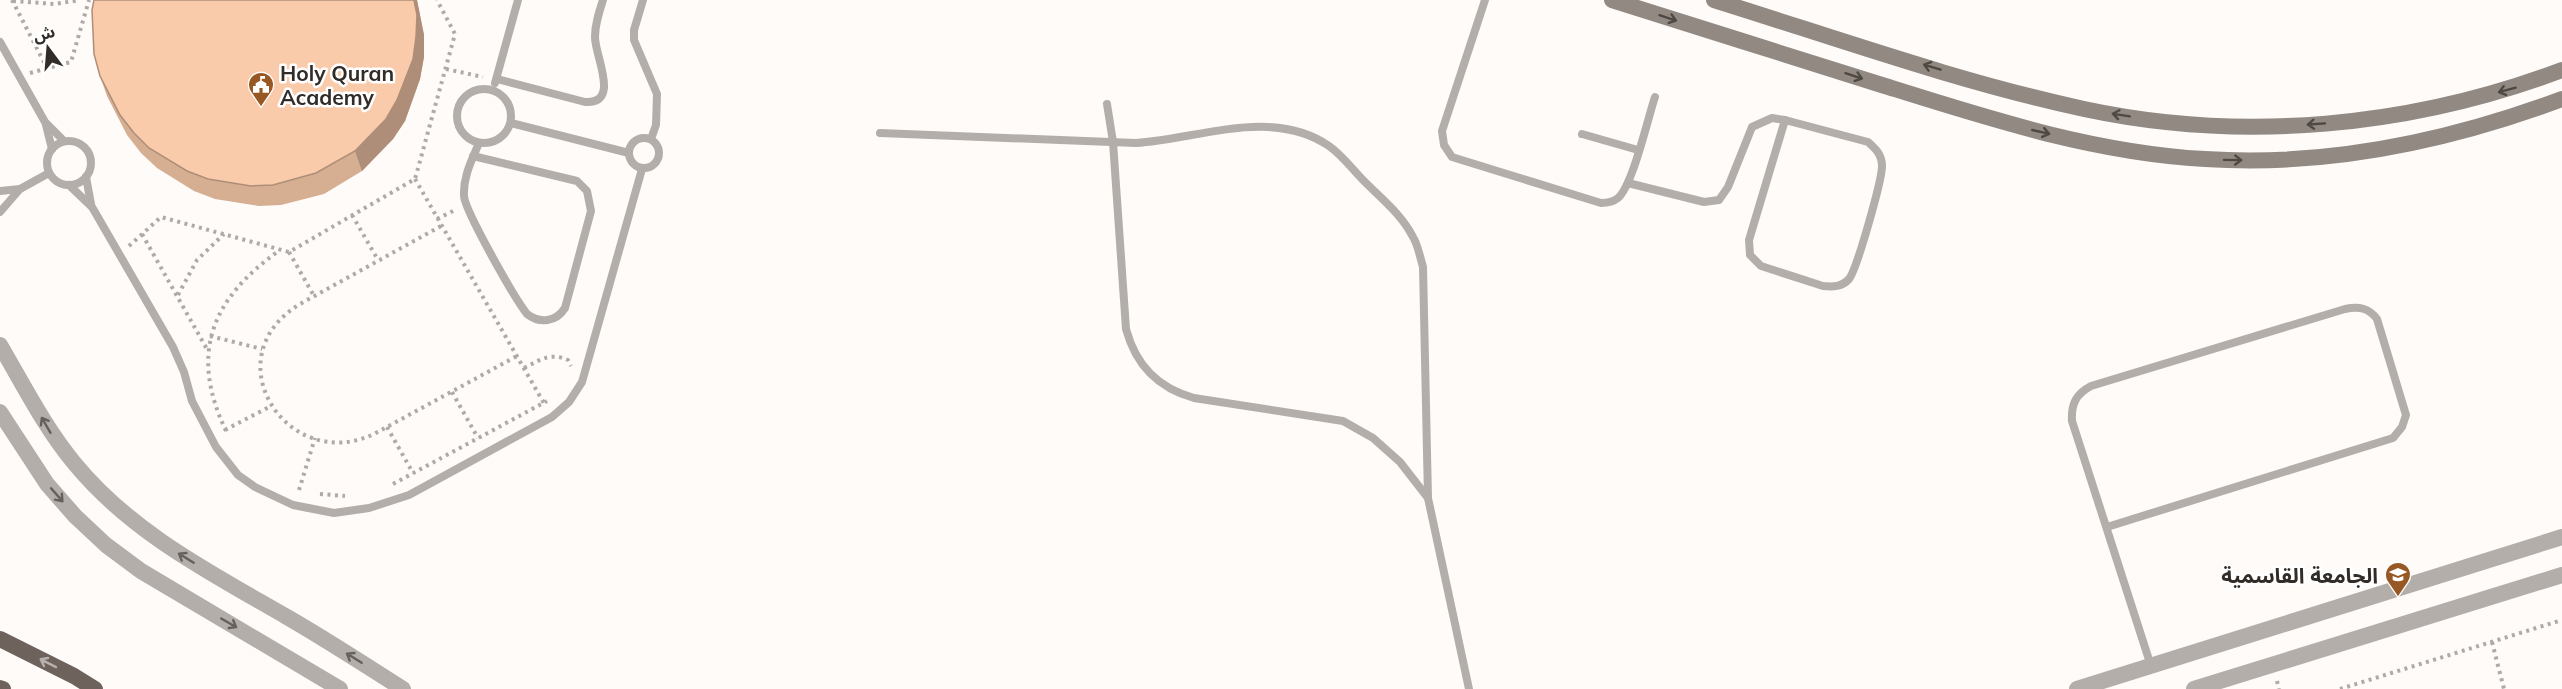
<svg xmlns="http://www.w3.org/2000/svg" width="2562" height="689" font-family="Mulish,'Noto Sans Arabic',sans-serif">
<rect width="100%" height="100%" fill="#fefbf9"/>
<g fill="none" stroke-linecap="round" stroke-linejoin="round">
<g stroke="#aeaaa7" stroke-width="4" stroke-dasharray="3 4.5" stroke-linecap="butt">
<polyline points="12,0 47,68"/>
<polyline points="13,1 55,4 80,0"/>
<polyline points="446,69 483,77"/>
<polyline points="30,73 71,62 89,0"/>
<polyline points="415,179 545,405"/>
<polyline points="352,215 378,260"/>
<polyline points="437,219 457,209"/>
<path d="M441 226 300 304C211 358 288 475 374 434L517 356"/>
<polyline points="142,234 208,351"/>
<polyline points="129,246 161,217 289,252 415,179 455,34 437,0"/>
<polyline points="289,252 314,296"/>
<polyline points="178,295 197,260 224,234"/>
<polyline points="210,336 262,349"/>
<path d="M524 368C540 360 550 352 568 360L571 366"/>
<polyline points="452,392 478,438"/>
<polyline points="387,427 413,473"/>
<polyline points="225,430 271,406"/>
<path d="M226 431C189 353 211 299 280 250"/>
<polyline points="393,484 547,401"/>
<polyline points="299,490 315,438"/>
<polyline points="320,494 345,496"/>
<polyline points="2492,642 2504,689"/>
<polyline points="2277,681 2279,689"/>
<polyline points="2340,689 2562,620"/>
</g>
<g stroke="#b4aeaa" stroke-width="8">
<polyline points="643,0 634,30 634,40 657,94 656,125 651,139"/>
<path d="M1485 0 1442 131 1444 145 1452 157 1601 203C1608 203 1613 202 1618 198 1633 185 1648 117 1655 97"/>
<polyline points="0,42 45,122 64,141"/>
<path d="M497 79 585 102C621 104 595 57 595 37 595 24 599 12 603 0"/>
<polyline points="495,83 518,0"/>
<circle cx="484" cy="116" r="27"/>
<path d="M1107 104 1113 142 1126 329C1136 366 1158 388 1194 398L1343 421 1373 438 1400 462 1428 498 1469 689"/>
<path d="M1785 120 1868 142C1876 149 1882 155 1882 166 1882 180 1857 269 1849 279 1842 287 1833 287 1823 286L1761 266 1750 255 1749 240Z"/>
<polyline points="511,123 629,153"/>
<polyline points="46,125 52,149"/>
<path d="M880 133 1136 143C1199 139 1272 107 1329 146 1342 155 1353 170 1365 182 1382 199 1402 215 1413 237 1418 245 1420 257 1423 267L1428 498"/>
<polyline points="1582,134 1638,150"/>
<circle cx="644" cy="153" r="15"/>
<circle cx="69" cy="163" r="22"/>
<path d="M473 156 577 181 587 191 591 211 565 308C556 322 540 324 527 314 515 299 465 211 464 196 463 176 472 160 479 143"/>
<polyline points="86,177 91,204"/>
<polyline points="1628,183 1704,202 1719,200 1728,187 1752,127 1772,118 1785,120"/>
<polyline points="69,185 92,207 173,347 184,372 192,401 216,447 238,475 255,487 293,505 334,513 369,508 409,495 552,417 569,402 582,382 642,169"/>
<polyline points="0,191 20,189"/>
<polyline points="0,212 20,189 49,173"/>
<path d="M2107 527 2393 438 2402 427 2406 415 2377 319C2369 308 2359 306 2345 309L2091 386C2076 394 2071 404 2072 421L2151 666"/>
</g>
<g stroke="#b4aeaa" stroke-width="16">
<path d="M0 345C24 386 45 428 75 464 132 533 211 573 287 617 327 640 365 665 403 689"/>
<polyline points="0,412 47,484 75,516 106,545 141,571 340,689"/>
<polyline points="2077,689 2562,537"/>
<polyline points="2194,689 2562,575"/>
</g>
<g stroke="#928983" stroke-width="16">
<path d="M1612 0C1703 29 1794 57 1885 86 1990 119 2095 153 2205 159 2327 167 2449 141 2562 99"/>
<path d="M1714 0C1836 38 1959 82 2084 109 2243 143 2411 127 2562 70"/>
</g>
<g stroke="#6e635c" stroke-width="16">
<polyline points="0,639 74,676 95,689"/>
<polyline points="0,688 3,689"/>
</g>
</g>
<polygon fill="#d6af93" points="94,0 417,0 424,35 424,57 420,79 405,121 393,139 362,171 324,194 281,205 259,206 215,199 194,191 157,168 141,153 127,135 107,96 100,76"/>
<polygon fill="#ae8e78" points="414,0 417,0 424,35 424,57 420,79 405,121 393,139 362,171 355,151"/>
<polygon fill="#f9cbab" stroke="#ae8e78" stroke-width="1.5" points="94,0 414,0 417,15 416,37 413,59 397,100 386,119 355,151 316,173 273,185 251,186 208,179 187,171 149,148 134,133 120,115 100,76 94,54 92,10"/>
<defs><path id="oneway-shaft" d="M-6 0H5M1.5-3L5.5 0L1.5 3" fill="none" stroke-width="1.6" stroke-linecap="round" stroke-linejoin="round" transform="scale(1.5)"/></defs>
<g stroke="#4e4843">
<use href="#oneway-shaft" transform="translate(1668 18) rotate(18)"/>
<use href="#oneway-shaft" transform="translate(1932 67) rotate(-163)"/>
<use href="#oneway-shaft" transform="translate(1854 76) rotate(18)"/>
<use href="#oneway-shaft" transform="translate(2507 90) rotate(165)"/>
<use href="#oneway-shaft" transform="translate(2121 115) rotate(-171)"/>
<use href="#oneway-shaft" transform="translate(2316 124) rotate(176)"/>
<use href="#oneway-shaft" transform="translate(2041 132) rotate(13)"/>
<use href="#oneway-shaft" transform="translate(2233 160) rotate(1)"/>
</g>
<g stroke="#65605c">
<use href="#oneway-shaft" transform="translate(46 425) rotate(-120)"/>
<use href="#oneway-shaft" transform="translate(57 495) rotate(49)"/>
<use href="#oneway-shaft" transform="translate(186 558) rotate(-148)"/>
<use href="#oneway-shaft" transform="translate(229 623) rotate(30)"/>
<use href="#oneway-shaft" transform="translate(354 658) rotate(-148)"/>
</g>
<use stroke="#b6b1ae" href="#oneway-shaft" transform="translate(48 663) rotate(-153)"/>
<defs>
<symbol id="civic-pin" viewBox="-11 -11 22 30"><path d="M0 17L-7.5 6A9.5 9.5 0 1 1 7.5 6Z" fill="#985823" stroke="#fff"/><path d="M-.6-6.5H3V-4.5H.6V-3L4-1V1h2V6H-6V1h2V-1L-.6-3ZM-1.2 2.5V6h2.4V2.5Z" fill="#fff"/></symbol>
<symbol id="university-pin" viewBox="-11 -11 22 30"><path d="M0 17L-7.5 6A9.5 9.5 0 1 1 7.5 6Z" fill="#985823" stroke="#fff"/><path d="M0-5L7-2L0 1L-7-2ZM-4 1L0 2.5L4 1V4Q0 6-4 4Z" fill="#fff"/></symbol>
</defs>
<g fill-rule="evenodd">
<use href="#civic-pin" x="246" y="70" width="30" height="40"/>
<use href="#university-pin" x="2383" y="560" width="30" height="40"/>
</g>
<g text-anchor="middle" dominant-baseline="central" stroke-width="5" stroke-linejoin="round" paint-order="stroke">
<g font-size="21" font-weight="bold" fill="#312c28" stroke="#fff" text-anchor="start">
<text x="280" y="73">Holy Quran<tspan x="280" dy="24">Academy</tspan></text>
<text x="2378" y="575" text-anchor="end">الجامعة القاسمية</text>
</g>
</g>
<g transform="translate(48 48) rotate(344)" stroke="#ffffff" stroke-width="4.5" paint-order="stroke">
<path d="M0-4.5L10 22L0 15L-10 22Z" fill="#312c28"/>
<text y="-9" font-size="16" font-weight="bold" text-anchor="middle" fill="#312c28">ش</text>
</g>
</svg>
